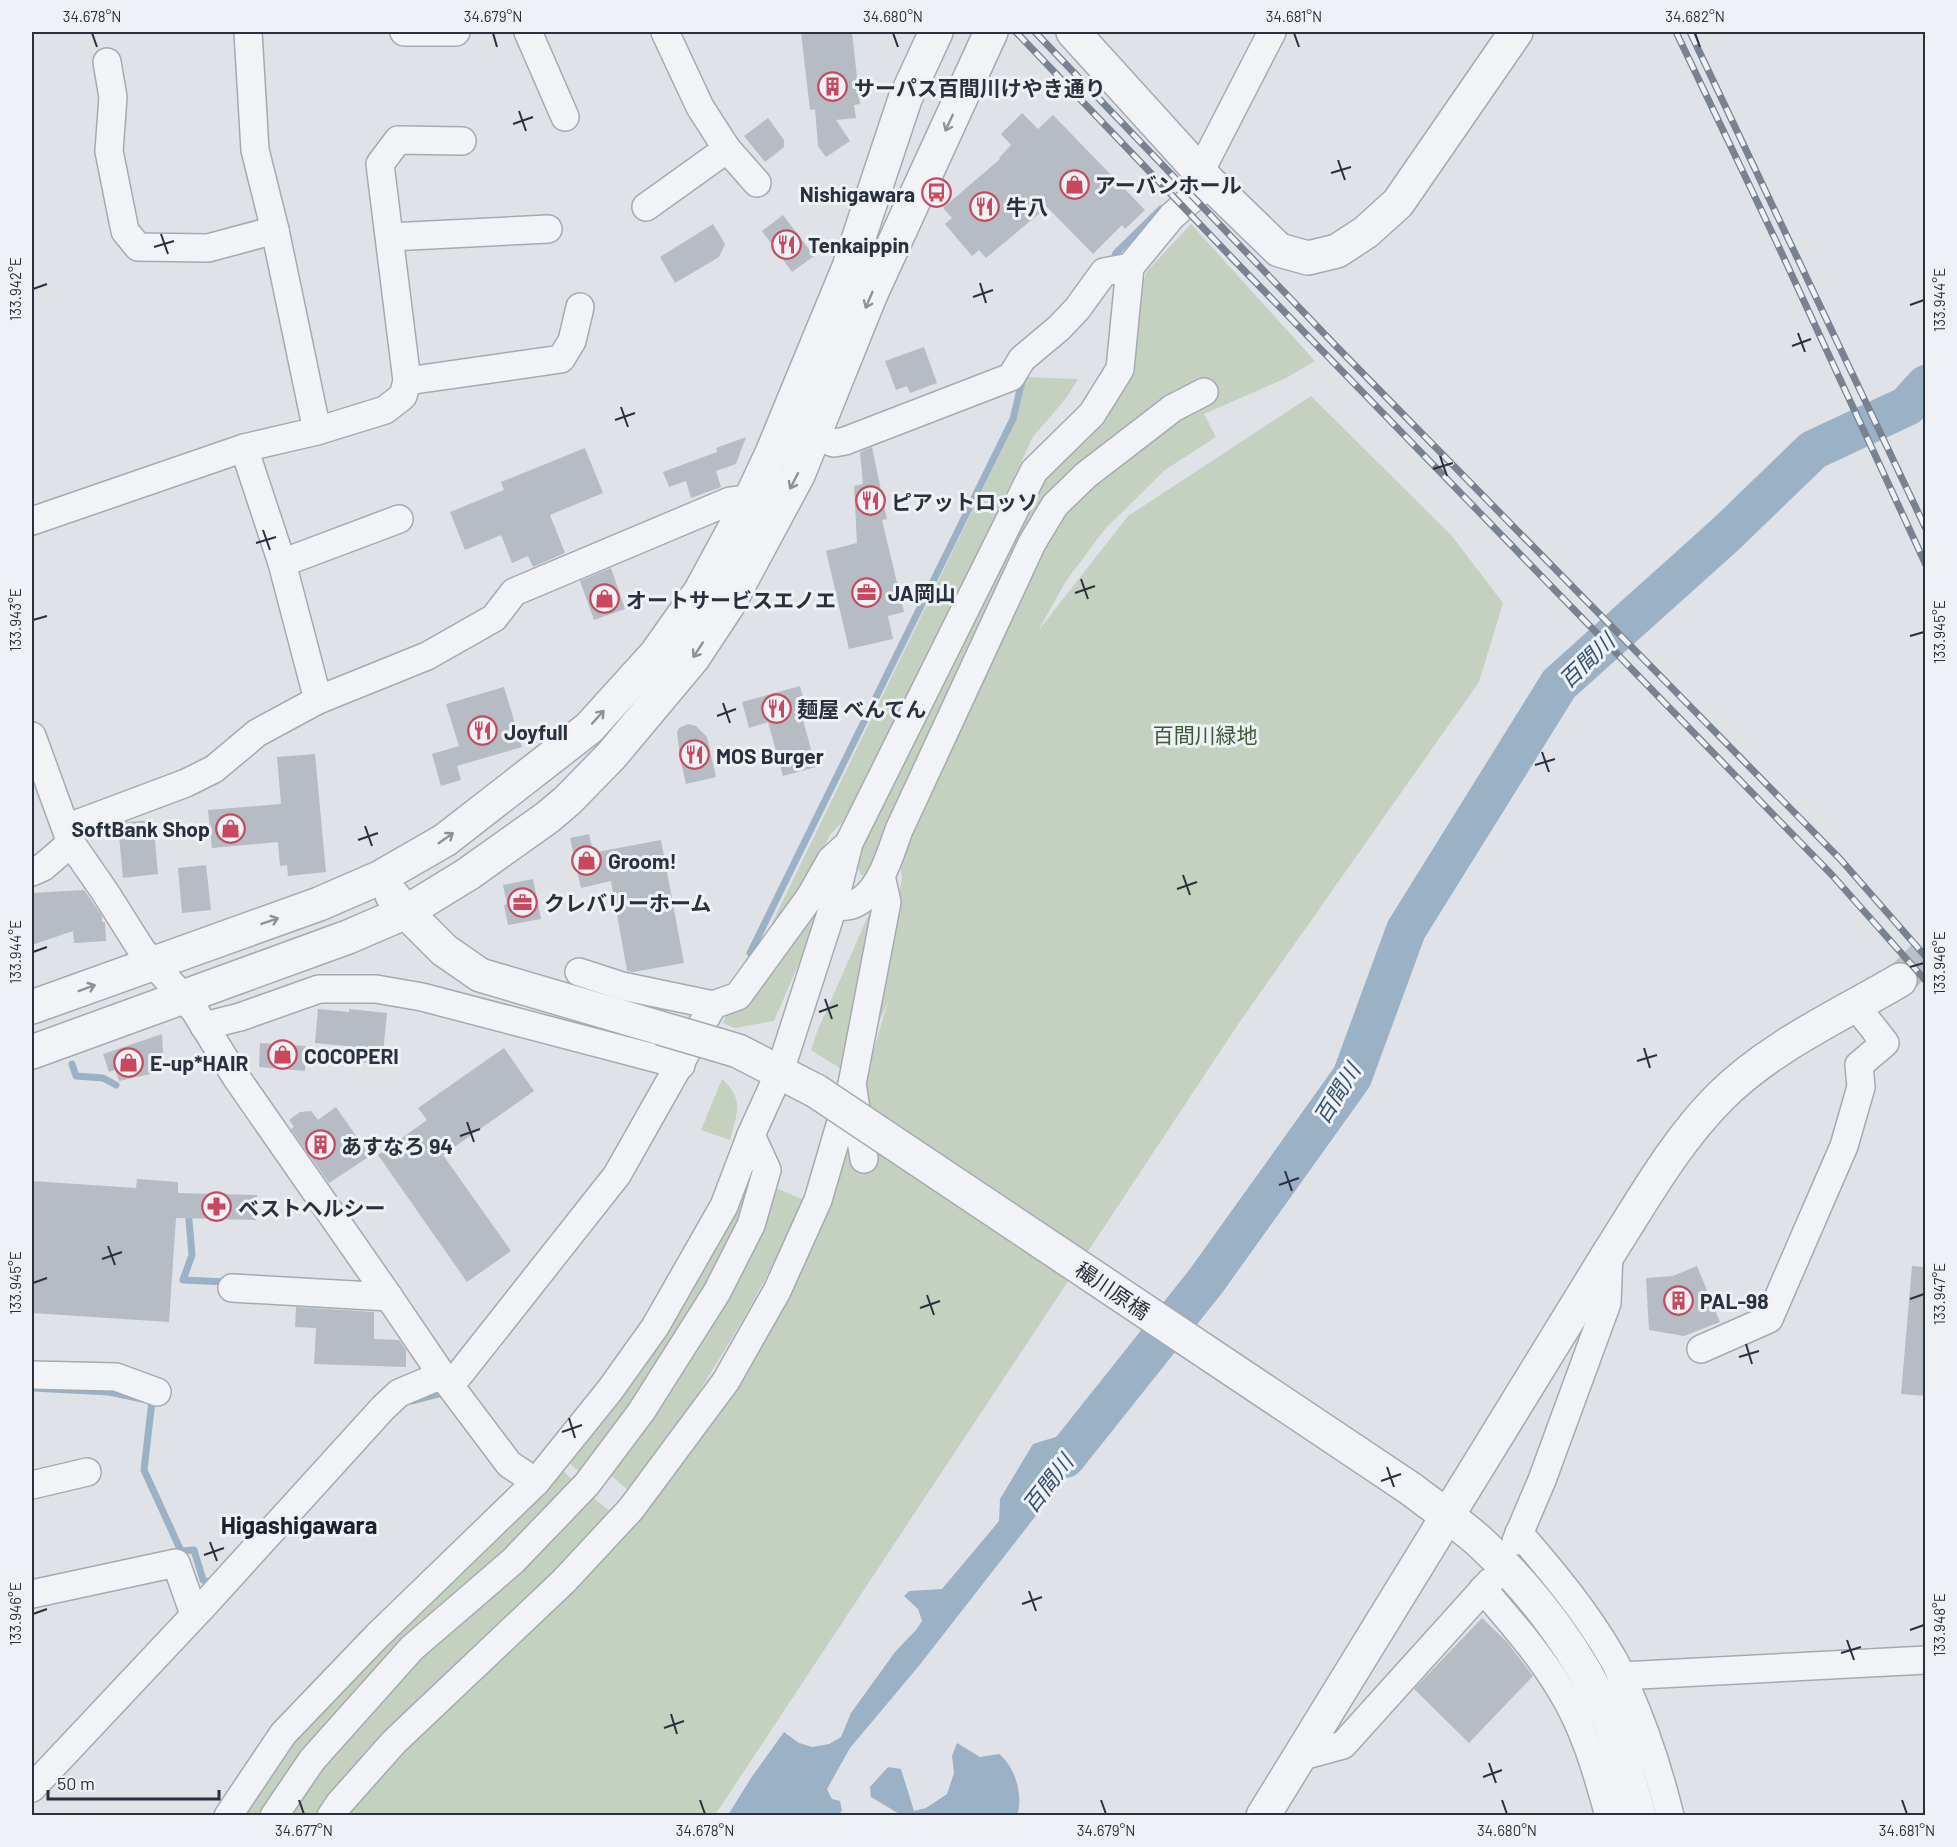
<svg xmlns="http://www.w3.org/2000/svg" width="1957" height="1847" font-family="Barlow,'Noto Sans JP',sans-serif">
<rect width="100%" height="100%" fill="#dfe3e8"/>
<g fill="#c5d1c0">
<polygon points="1191,224 1315,361 1286,378 1204,414 1216,437 1165,470 1105,529 1066,581 1038,631 1128,516 1311,396 1452,536 1503,603 1479,682 1239,1023 715,1815 341,1816 678,1462 863,1087 888,1001 870,1043 865,1042 902,879 899,850 1077,465 886,836 866,873 861,876 858,867 864,845 1048,475 1111,407 1138,296 1147,271"/>
<polygon points="1026,377 1078,379 1067,397 1033,437 856,808 830,835 819,858 757,954 1009,435 1021,401"/>
<polygon points="824,894 815,926 774,1021 735,1028 723,1023 728,1010"/>
<polygon points="873,905 843,1070 811,1050 817,1032"/>
<path d="M722 1079C745 1100 737 1114 730 1140L701 1130Z"/>
<polygon points="776,1188 804,1200 785,1242 743,1320 672,1436 630,1492 605,1470"/>
<polygon points="741,1196 749,1199 703,1300 581,1473 569,1463 618,1394"/>
<polygon points="561,1468 573,1481 531,1531 302,1754 259,1815 241,1816 289,1743"/>
<polygon points="589,1494 614,1515 321,1815 287,1816 314,1772 400,1676"/>
</g>
<g fill="#9bb1c6">
<polygon points="1094,1408 1105,1427 918,1667 850,1748 827,1789 832,1799 840,1801 842,1810 839,1815 728,1815 751,1778 784,1732 799,1743 812,1747 829,1744 841,1737 851,1713 895,1652 916,1630 922,1621 918,1609 904,1596 909,1591 942,1589 999,1521 1000,1499 1033,1444 1072,1432"/>
<path d="M957 1743 980 1757 999 1754C1015 1766 1024 1797 1017 1815H901L871 1797 870 1787 888 1767 901 1769 914 1811 926 1808 947 1794 954 1773 952 1756Z"/>
</g>
<g fill="none" stroke-linecap="round" stroke-linejoin="round">
<g stroke="#9bb1c6" stroke-width="7">
<polyline points="1112,263 1116,253 1161,209"/>
<polyline points="750,953 1013,419 1023,377"/>
<polyline points="72,1064 76,1076 103,1078 116,1085"/>
<polyline points="189,1220 192,1255 183,1280 227,1282"/>
<polyline points="32,1388 109,1392 152,1401 144,1470 181,1551 194,1550 203,1580 208,1582 214,1581"/>
<polyline points="411,1401 446,1392"/>
</g>
<polyline stroke="#9bb1c6" stroke-width="40" points="1065,1458 1206,1281 1352,1077 1406,930 1559,684 1725,535 1813,450 1907,406 1926,385"/>
</g>
<g fill="#b6bcc4">
<polygon points="801,32 852,32 860,104 854,105 856,118 836,120 850,141 826,157 818,146 815,109 810,110"/>
<polygon points="1022,113 1038,129 1053,115 1145,210 1125,229 1122,225 1093,254 1047,207 986,258 979,250 972,256 945,224 952,218 943,208 1000,159 999,158 1011,145 1001,134"/>
<polygon points="768,118 784,140 784,147 765,162 744,136"/>
<polygon points="783,215 814,256 792,272 762,231"/>
<polygon points="713,224 725,244 719,257 675,283 660,257"/>
<polygon points="924,347 937,383 910,393 907,386 896,390 885,361"/>
<polygon points="746,437 736,464 716,471 721,487 691,498 686,481 669,487 663,472 717,452 716,448"/>
<polygon points="872,447 887,519 882,520 904,612 888,616 893,639 849,649 826,551 857,543 854,486 863,484 860,452"/>
<polygon points="585,448 603,493 550,515 565,553 533,567 528,556 512,563 501,535 465,550 450,512 504,490 501,482"/>
<polygon points="611,568 625,609 594,620 580,581"/>
<polygon points="800,686 807,712 801,713 816,767 783,776 768,722 749,728 742,702"/>
<polygon points="504,687 522,747 457,766 461,780 441,786 432,754 459,746 446,704"/>
<polygon points="688,724 696,726 707,737 716,777 686,784 680,758 677,732 679,728"/>
<polygon points="315,754 326,872 288,876 287,865 280,866 278,842 212,848 208,810 281,804 277,757"/>
<polygon points="153,820 158,874 123,878 118,825 126,822"/>
<polygon points="589,834 593,851 596,850 597,852 661,840 684,963 633,972 627,971 611,881 581,888 570,838"/>
<polygon points="206,865 211,910 182,913 178,868"/>
<polygon points="533,879 541,919 508,925 504,905 507,904 503,885"/>
<polygon points="84,890 102,916 102,922 105,922 106,941 74,943 73,931 32,945 32,893"/>
<polygon points="318,1009 349,1012 349,1009 387,1013 382,1064 344,1061 346,1046 315,1043"/>
<polygon points="162,1034 164,1071 119,1081 115,1070 109,1072 103,1054"/>
<polygon points="260,1043 306,1046 305,1071 259,1067"/>
<polygon points="504,1048 534,1091 443,1155 511,1251 467,1282 378,1155 427,1120 418,1108"/>
<polygon points="336,1107 370,1156 329,1183 291,1129 294,1127 289,1120 300,1112 311,1111 318,1120"/>
<polygon points="137,1179 178,1182 178,1193 257,1195 256,1220 176,1218 169,1322 32,1313 32,1181 136,1188"/>
<polygon points="1697,1266 1720,1322 1684,1336 1649,1330 1646,1278 1673,1276"/>
<polygon points="1912,1266 1926,1267 1926,1396 1901,1394"/>
<polygon points="296,1307 374,1312 374,1339 399,1340 406,1350 406,1367 314,1364 316,1328 295,1327"/>
<polygon points="1482,1618 1507,1642 1533,1676 1469,1743 1414,1689"/>
</g>
<g fill="none" stroke-linecap="round" stroke-linejoin="round">
<polyline stroke="#bbbfc6" stroke-width="33" stroke-dasharray="33 16" stroke-linecap="butt" points="1900,980 1926,954"/>
<defs>
<g id="minor">
<polyline points="404,32 456,32"/>
<polyline points="528,32 565,117"/>
<polyline points="665,32 700,107 727,149 757,183"/>
<polyline points="107,62 113,97 109,151 125,231 138,247 208,248 275,230"/>
<polyline points="1200,172 1272,32"/>
<polyline points="646,207 727,149"/>
<polyline points="390,237 548,229"/>
<polyline points="407,381 561,359 572,341 580,307"/>
<polyline points="317,431 385,410 403,396 407,381 380,164 398,140 462,141"/>
<polyline points="814,436 834,443 845,441 1011,377 1022,359 1059,328 1077,309 1104,272 1130,267"/>
<polyline points="244,448 282,563 318,700"/>
<polyline points="32,521 244,448 317,431 275,230 255,150 248,32"/>
<polyline points="282,563 399,519"/>
<polyline points="32,736 71,843 105,892 141,949 195,1011 236,1077 389,1297 442,1375 509,1464 536,1482"/>
<polyline points="66,828 186,783 214,769 257,733 318,700 427,656 494,618 514,592 730,501 751,498"/>
<polyline points="32,872 43,867 71,843"/>
<path d="M833 907C839 906 846 907 852 905 880 895 890 854 899 830L1032 543 1055 505 1086 475 1173 408 1204 392"/>
<polyline points="579,972 622,986 713,1005 738,996 810,897 831,860 844,848"/>
<polyline points="204,1026 240,1017 319,989 376,989 422,997 681,1065"/>
<polyline points="864,1159 852,1084 887,902 881,876"/>
<polyline points="232,1288 389,1297"/>
<polyline points="1701,1349 1769,1319 1844,1146 1861,1087 1859,1065 1885,1043 1856,1006"/>
<polyline points="32,1375 116,1377 157,1392"/>
<polyline points="448,1383 455,1380 617,1175 713,1005"/>
<polyline points="32,1485 87,1472"/>
<path d="M1519 1533C1553 1572 1586 1612 1612 1657 1618 1666 1621 1677 1626 1686 1645 1728 1659 1771 1670 1816"/>
<polyline points="1516,1541 1542,1480 1607,1303 1609,1253"/>
<path d="M1483 1589C1510 1621 1538 1652 1559 1687 1584 1726 1597 1772 1609 1816"/>
<polyline points="32,1594 176,1563 194,1614"/>
<polyline points="1621,1676 1926,1660"/>
<polyline points="1299,1757 1343,1745 1490,1582"/>
<polyline points="32,1788 205,1604 383,1408 399,1393 442,1375"/>
<polyline points="228,1816 283,1734 377,1636 536,1482 610,1390 655,1327 724,1206 751,1135 780,1071 833,907 849,843 1034,471 1092,414 1120,369 1130,267 1172,216 1210,183"/>
<polyline points="274,1816 312,1760 412,1648 513,1561 587,1484 641,1412 717,1292 751,1225 767,1170 751,1135"/>
<polyline points="331,1816 339,1804 394,1742 564,1581 631,1509 726,1381 777,1291 818,1200 852,1084"/>
</g>
<g id="tertiary">
<polyline points="1073,32 1210,183 1279,250 1308,258 1337,251 1366,232 1398,203 1516,32"/>
<polyline points="392,895 406,912 444,950 480,975 660,1028"/>
<polyline points="32,1007 319,904 379,878 445,840 589,728 656,654 700,592 751,498 772,453 849,267 905,99 936,32"/>
<polyline points="718,1045 738,1051 816,1091"/>
<polyline points="32,1052 348,937 406,912 468,874 548,817 568,800 611,756 693,658 728,605 798,475 870,296 991,32"/>
<path d="M1411 1489C1434 1507 1459 1523 1480 1542 1533 1591 1580 1653 1609 1719 1622 1750 1630 1783 1639 1816"/>
<path d="M1263 1816 1609 1253C1643 1200 1675 1142 1720 1097 1771 1046 1839 1016 1900 980"/>
</g>
</defs>
<use href="#minor" stroke="#a5aab2" stroke-width="30"/>
<use href="#tertiary" stroke="#a5aab2" stroke-width="36"/>
<use href="#minor" stroke="#f1f3f6" stroke-width="27"/>
<use href="#tertiary" stroke="#f1f3f6" stroke-width="33"/>
<defs>
<g id="rail">
<polyline points="1016,32 1232,258 1832,875 1926,981"/>
<polyline points="1035,32 1335,345 1841,860 1926,957"/>
<polyline points="1676,32 1777,243 1926,565"/>
<polyline points="1690,32 1926,529"/>
</g>
</defs>
<use href="#rail" stroke="#798290" stroke-width="7"/>
<use href="#rail" stroke="#eef1f5" stroke-width="4.5" stroke-dasharray="14" stroke-linecap="butt"/>
<defs>
<g id="tertiary-bridge">
<polyline points="660,1028 718,1045"/>
<polyline points="816,1091 1411,1489"/>
</g>
</defs>
<use href="#tertiary-bridge" stroke="#a5aab2" stroke-width="36" stroke-linecap="butt"/>
<use href="#tertiary-bridge" stroke="#f1f3f6" stroke-width="33"/>
</g>
<defs><path id="oneway-shaft" d="M-6 0H5M1.5-3L5.5 0L1.5 3" fill="none" stroke-width="1.6" stroke-linecap="round" stroke-linejoin="round" transform="scale(1.5)"/></defs>
<g stroke="#8d929a">
<use href="#oneway-shaft" transform="translate(949 123) rotate(115)"/>
<use href="#oneway-shaft" transform="translate(869 300) rotate(113)"/>
<use href="#oneway-shaft" transform="translate(794 481) rotate(117)"/>
<use href="#oneway-shaft" transform="translate(698 650) rotate(123)"/>
<use href="#oneway-shaft" transform="translate(598 717) rotate(-48)"/>
<use href="#oneway-shaft" transform="translate(446 838) rotate(-35)"/>
<use href="#oneway-shaft" transform="translate(270 921) rotate(-19)"/>
<use href="#oneway-shaft" transform="translate(87 988) rotate(-20)"/>
</g>
<path fill="none" stroke="#29313e" stroke-width="2" d="M92 33 97 47M493 33 497 47M893 33 898 47M1294 33 1299 47M1695 33 1700 47M519 111 526 131M513 124 533 117M1338 160 1345 180M1331 173 1351 167M161 234 168 254M154 247 174 241M980 283 986 303M33 289 47 284M973 297 993 290M1910 305 1924 300M1798 333 1805 352M1792 346 1811 339M621 407 628 427M615 420 635 413M1440 456 1447 476M1433 469 1453 463M263 530 270 550M256 543 276 537M1081 579 1088 599M1075 593 1095 586M33 620 47 616M1910 636 1924 632M723 703 730 723M717 716 736 709M1542 752 1549 772M1535 765 1555 759M365 826 372 846M358 840 378 833M1183 875 1190 895M1177 889 1197 882M33 952 47 947M1910 967 1924 963M825 999 832 1019M819 1012 838 1005M1644 1048 1650 1068M1637 1061 1657 1055M467 1122 474 1142M460 1136 480 1129M1285 1171 1292 1191M1279 1185 1299 1178M108 1246 115 1265M102 1259 122 1252M33 1283 47 1278M927 1295 934 1315M1910 1299 1924 1294M920 1308 940 1301M1746 1344 1752 1364M1739 1357 1759 1351M569 1418 575 1438M562 1432 582 1425M1387 1467 1394 1487M1381 1481 1401 1474M210 1542 217 1561M204 1555 224 1548M1029 1591 1036 1611M1022 1604 1042 1597M33 1614 47 1609M1910 1630 1924 1625M1847 1640 1854 1660M1841 1653 1861 1647M671 1714 677 1734M664 1728 684 1721M1489 1763 1496 1783M1483 1777 1502 1770M299 1800 304 1814M700 1800 705 1814M1101 1800 1106 1814M1502 1800 1507 1814M1902 1800 1907 1814"/>
<defs>
<symbol id="building-ring" viewBox="-11 -11 22 22"><circle r="9.5" fill="#eef1f5" stroke="#c8495e" stroke-width="1.5"/><path d="M-4-6H4V6H1V3H-1V6H-4ZM-2.5-4.3h1.7v1.8h-1.7ZM.8-4.3h1.7v1.8H.8ZM-2.5-1h1.7V.8h-1.7ZM.8-1h1.7V.8H.8Z" fill="#c8495e"/></symbol>
<symbol id="shop-ring" viewBox="-11 -11 22 22"><circle r="9.5" fill="#eef1f5" stroke="#c8495e" stroke-width="1.5"/><path d="M-5-2.5h2.3a2.7 3.5 0 0 1 5.4 0H5L5.5 6h-11ZM-1.5-2.5h3a1.5 2.3 0 0 0-3 0Z" fill="#c8495e"/></symbol>
<symbol id="bus-ring" viewBox="-11 -11 22 22"><circle r="9.5" fill="#eef1f5" stroke="#c8495e" stroke-width="1.5"/><path d="M-5-6H5V4H4V6H2V4H-2V6H-4V4H-5ZM-3.5-4V0h7V-4ZM-3.5 1.2v1.5H-2V1.2ZM2 1.2v1.5H3.5V1.2Z" fill="#c8495e"/></symbol>
<symbol id="restaurant-ring" viewBox="-11 -11 22 22"><circle r="9.5" fill="#eef1f5" stroke="#c8495e" stroke-width="1.5"/><path d="M-5-6h1v4h1v-4h1v4h1v-4h1v5L-1.5 .5V6h-2V.5L-5-1ZM5-6V6H3V1.5H1.5Q1.5-4 5-6Z" fill="#c8495e"/></symbol>
<symbol id="office-ring" viewBox="-11 -11 22 22"><circle r="9.5" fill="#eef1f5" stroke="#c8495e" stroke-width="1.5"/><path d="M-6-3h4V-5.5h4V-3h4V5H-6ZM-1-4.5V-3h2v-1.5ZM-6 0V1H6V0Z" fill="#c8495e"/></symbol>
<symbol id="pharmacy-ring" viewBox="-11 -11 22 22"><circle r="9.5" fill="#eef1f5" stroke="#c8495e" stroke-width="1.5"/><path d="M-2-6h4v4h4v4h-4v4h-4v-4h-4v-4h4Z" fill="#c8495e"/></symbol>
</defs>
<g fill-rule="evenodd">
<use href="#building-ring" x="816" y="70" width="33" height="33"/>
<use href="#shop-ring" x="1058" y="168" width="33" height="33"/>
<use href="#bus-ring" x="920" y="176" width="33" height="33"/>
<use href="#restaurant-ring" x="968" y="190" width="33" height="33"/>
<use href="#restaurant-ring" x="770" y="228" width="33" height="33"/>
<use href="#restaurant-ring" x="854" y="484" width="33" height="33"/>
<use href="#office-ring" x="850" y="576" width="33" height="33"/>
<use href="#shop-ring" x="588" y="582" width="33" height="33"/>
<use href="#restaurant-ring" x="760" y="692" width="33" height="33"/>
<use href="#restaurant-ring" x="466" y="714" width="33" height="33"/>
<use href="#restaurant-ring" x="678" y="738" width="33" height="33"/>
<use href="#shop-ring" x="214" y="812" width="33" height="33"/>
<use href="#shop-ring" x="570" y="844" width="33" height="33"/>
<use href="#office-ring" x="506" y="886" width="33" height="33"/>
<use href="#shop-ring" x="266" y="1038" width="33" height="33"/>
<use href="#shop-ring" x="112" y="1046" width="33" height="33"/>
<use href="#building-ring" x="304" y="1128" width="33" height="33"/>
<use href="#pharmacy-ring" x="200" y="1190" width="33" height="33"/>
<use href="#building-ring" x="1662" y="1284" width="33" height="33"/>
</g>
<g text-anchor="middle" dominant-baseline="central" stroke-width="6" stroke-linejoin="round" paint-order="stroke">
<g font-size="21" font-weight="bold" fill="#29313e" stroke="#eef1f5" text-anchor="start">
<text x="854" y="87">サーパス百間川けやき通り</text>
<text x="1095" y="184">アーバンホール</text>
<text x="915" y="193" text-anchor="end">Nishigawara</text>
<text x="1006" y="206">牛八</text>
<text x="808" y="244">Tenkaippin</text>
<text x="891" y="501">ピアットロッソ</text>
<text x="888" y="592">JA岡山</text>
<text x="626" y="599">オートサービスエノエ</text>
<text x="797" y="708">麺屋 べんてん</text>
<text x="504" y="731">Joyfull</text>
<text x="716" y="755">MOS Burger</text>
<text x="210" y="828" text-anchor="end">SoftBank Shop</text>
<text x="608" y="860">Groom!</text>
<text x="544" y="902">クレバリーホーム</text>
<text x="304" y="1055">COCOPERI</text>
<text x="150" y="1062">E-up*HAIR</text>
<text x="341" y="1145">あすなろ 94</text>
<text x="238" y="1207">ベストヘルシー</text>
<text x="1700" y="1300">PAL-98</text>
</g>
<g font-size="21" fill="#3e5936" stroke="#eef1f5">
<text x="1205" y="734">百間川緑地</text>
</g>
<g font-size="21" fill="#29313e" stroke="#eef1f5">
<text transform="translate(1113 1290) rotate(34)">穝川原橋</text>
</g>
<g font-size="22" font-style="italic" fill="#355070" stroke="#eef1f5">
<text transform="translate(1586 660) rotate(-44)">百間川</text>
<text transform="translate(1336 1093) rotate(-58)">百間川</text>
<text transform="translate(1047 1483) rotate(-52)">百間川</text>
</g>
<g font-size="24" font-weight="bold" fill="#1b222f" stroke="#eef1f5">
<text x="299" y="1524">Higashigawara</text>
</g>
</g>
<rect width="1957" height="1847" fill="none" stroke="#eef1f5" stroke-width="66"/>
<path d="M48 1790v9h171v-9" fill="none" stroke="#29313e" stroke-width="3"/>
<text x="57" y="1790" font-size="18" fill="#29313e" stroke="#eef1f5" stroke-width="4.5" paint-order="stroke">50 m</text>
<rect x="33" y="33" width="1891" height="1781" fill="none" stroke="#29313e" stroke-width="2"/>
<g font-size="15" text-anchor="middle" fill="#29313e">
<text x="92" y="22">34.678°N</text>
<text x="493" y="22">34.679°N</text>
<text x="893" y="22">34.680°N</text>
<text x="1294" y="22">34.681°N</text>
<text x="1695" y="22">34.682°N</text>
<text transform="translate(16 289) rotate(-90)" y="5">133.942°E</text>
<text transform="translate(1940 300) rotate(-90)" y="5">133.944°E</text>
<text transform="translate(16 620) rotate(-90)" y="5">133.943°E</text>
<text transform="translate(1940 632) rotate(-90)" y="5">133.945°E</text>
<text transform="translate(16 952) rotate(-90)" y="5">133.944°E</text>
<text transform="translate(1940 963) rotate(-90)" y="5">133.946°E</text>
<text transform="translate(16 1283) rotate(-90)" y="5">133.945°E</text>
<text transform="translate(1940 1294) rotate(-90)" y="5">133.947°E</text>
<text transform="translate(16 1614) rotate(-90)" y="5">133.946°E</text>
<text transform="translate(1940 1625) rotate(-90)" y="5">133.948°E</text>
<text x="304" y="1836">34.677°N</text>
<text x="705" y="1836">34.678°N</text>
<text x="1106" y="1836">34.679°N</text>
<text x="1507" y="1836">34.680°N</text>
<text x="1907" y="1836">34.681°N</text>
</g>
</svg>
